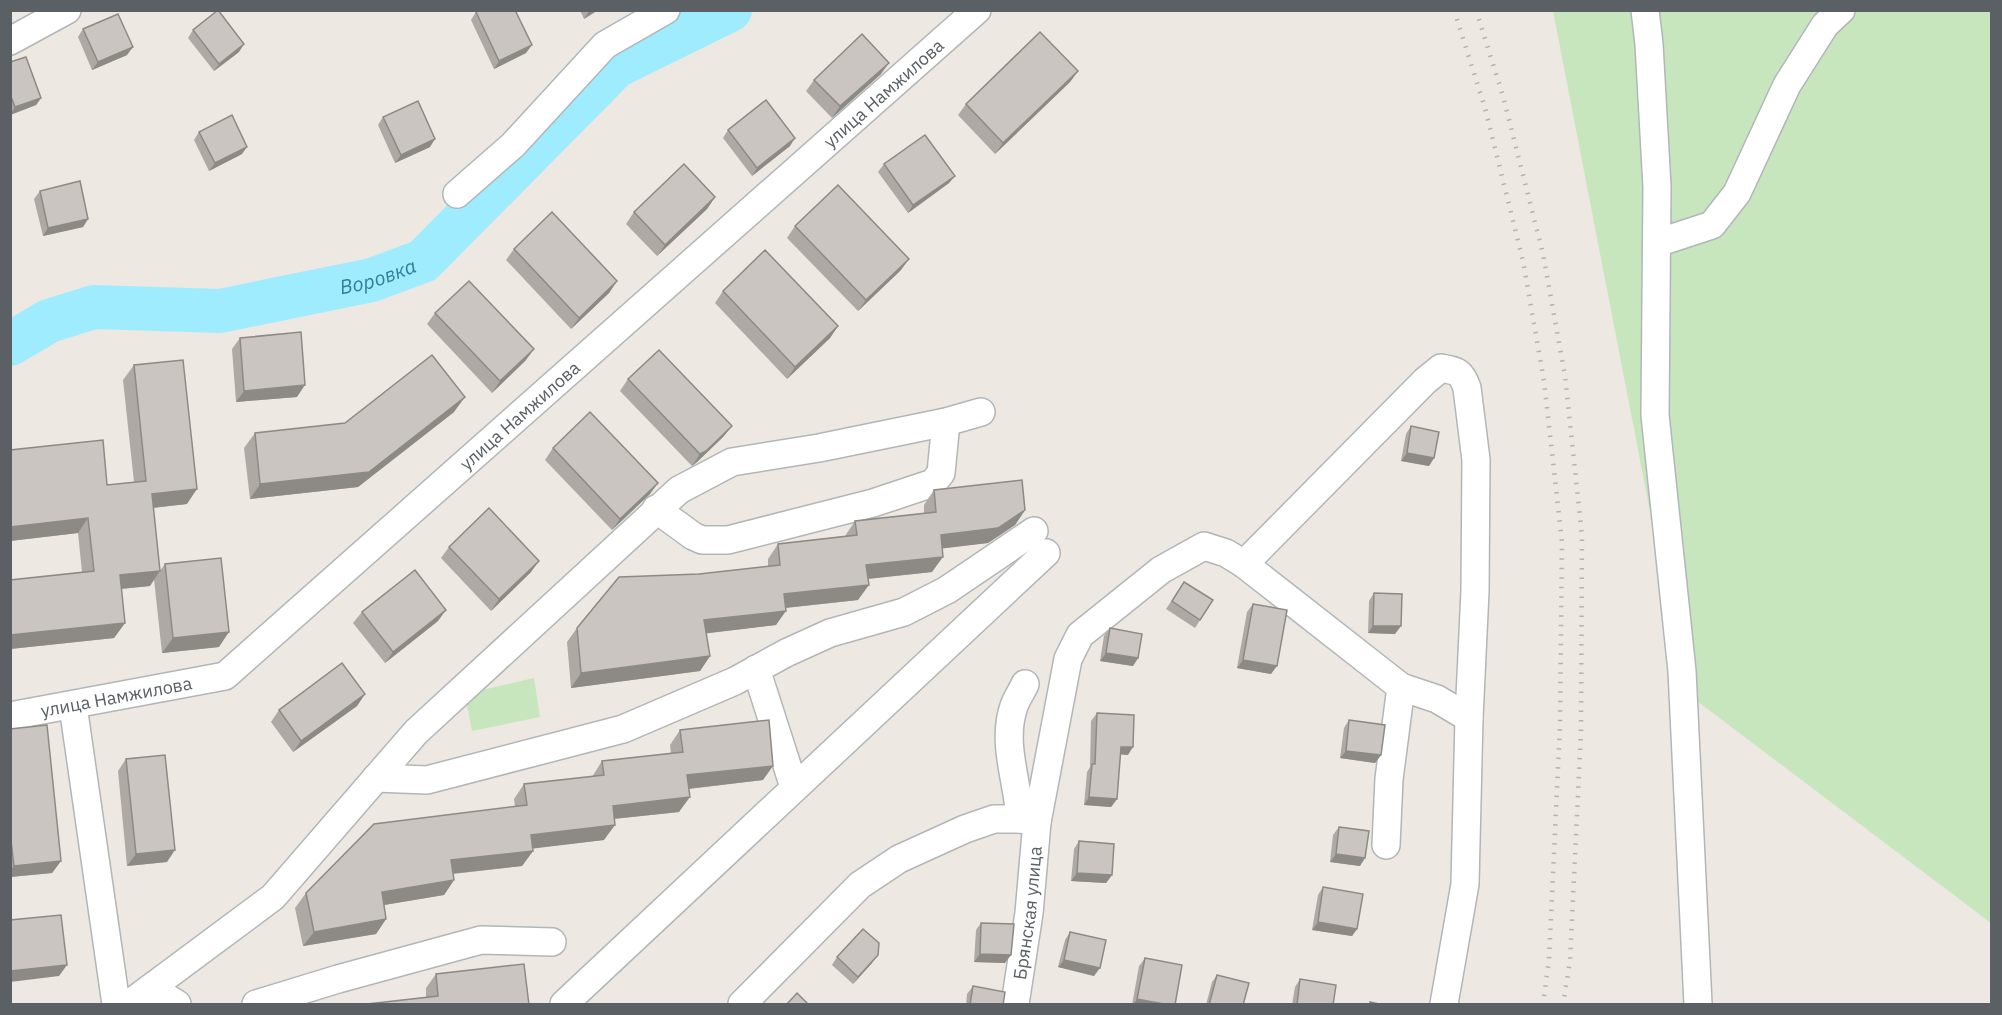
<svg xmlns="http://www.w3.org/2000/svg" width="2002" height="1015" font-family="'IBM Plex Sans',sans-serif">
<rect width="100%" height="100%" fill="#ede8e1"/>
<g fill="#c7e6bd">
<polygon points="1553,11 1991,11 1991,923 1685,692"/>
<polygon points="534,678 540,717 472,731 465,694"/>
</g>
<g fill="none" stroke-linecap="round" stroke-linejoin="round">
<path stroke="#9fecff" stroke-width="44" id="s1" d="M10 344 49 321 94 307 220 311 372 280 423 261 616 66 730 10"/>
<defs>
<g id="minor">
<polyline points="1645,10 1649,44 1657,187 1655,415 1682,671 1698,1004"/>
<polyline points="10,41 67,10"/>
<polyline points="457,194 513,145 605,45 666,10"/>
<polyline points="1657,243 1712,225 1737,193 1787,85 1825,25 1841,10"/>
<polyline points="656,509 693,536 702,540 728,540 873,503 933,483 941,473 946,422"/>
<path d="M1244 564 1425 381 1441 368C1457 371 1461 371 1467 388L1476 460 1475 591 1469 718"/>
<polyline points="756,669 794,787"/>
<polyline points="73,706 116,1004"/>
<path id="s2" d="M10 716 225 676 977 10"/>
<polyline points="376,778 427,780 623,729 735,681 786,653 830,633 904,612 947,590 1034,531"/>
<path d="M1020 819C1018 781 1001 743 1014 706 1017 698 1022 691 1025 684"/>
<polyline points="1386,845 1389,779 1401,687"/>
<polyline points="151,988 177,1004"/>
<polyline points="129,1004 273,897 416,732 679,490 732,462 819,448 946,422 981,412"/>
<polyline points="256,1004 338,979 481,940 552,942"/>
<polyline points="564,1004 1046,553"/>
<polyline points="742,1004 860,885 899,859 965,829 994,819 1020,819 1037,822"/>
<path id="s3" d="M1015 1004 1029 913 1037 822 1068 659 1080 635 1161 570 1204 546 1226 553 1244 564 1401 687 1437 699 1469 718 1465 884 1444 1004"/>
</g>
</defs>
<use href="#minor" stroke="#b2b6b9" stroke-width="30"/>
<use href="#minor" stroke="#fff" stroke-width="27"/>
<g stroke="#b1b2b3" stroke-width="4.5" stroke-dasharray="1.5 8" stroke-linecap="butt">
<polyline points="1454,10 1485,108 1523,261 1544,381 1562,542 1560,726 1549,960 1543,1004"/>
<polyline points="1476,10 1503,96 1543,254 1565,376 1582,536 1581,731 1570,961 1563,1004"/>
</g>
</g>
<g fill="#aea9a5">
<polygon points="580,10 598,10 584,19"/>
<polygon points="476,12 526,53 494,69 471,20"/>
<polygon points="83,29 127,55 92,70 78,37"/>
<polygon points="193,30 239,52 214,71 188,38"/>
<polygon points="10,62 41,98 36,105 10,115"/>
<polygon points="1078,71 1070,82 995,154 958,115 966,104"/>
<polygon points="881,74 832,118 806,91 814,80"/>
<polygon points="383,117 430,147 395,163 378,125"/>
<polygon points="728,130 790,146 752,176 723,138"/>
<polygon points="199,132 242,154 209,171 194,140"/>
<polygon points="884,164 955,176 949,183 908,213 878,172"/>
<polygon points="40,191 88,219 83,227 43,236 34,199"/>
<polygon points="715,197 707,209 657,256 626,224 634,212"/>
<polygon points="795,226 901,270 858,311 787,238"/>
<polygon points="514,249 617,281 609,293 571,329 506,260"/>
<polygon points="723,291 838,326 830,338 787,379 715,303"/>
<polygon points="435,313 526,360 492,393 427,324"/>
<polygon points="240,338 297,397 236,402 232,349"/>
<polygon points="134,365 187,504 153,508 150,586 121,589 125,623 114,638 10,649 10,580 82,572 78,533 10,541 10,450 107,485 134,482 123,380"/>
<polygon points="628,379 732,426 723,437 697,462 692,466 620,391"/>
<polygon points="454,412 358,487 250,499 244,448 255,433"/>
<polygon points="1411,426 1434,458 1429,466 1401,461 1406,434"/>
<polygon points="553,448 650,494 612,530 545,460"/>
<polygon points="934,490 1025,510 1015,525 988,543 942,548 932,572 868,579 858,600 786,608 776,625 706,633 710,656 700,671 571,688 567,642 577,628 699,574 768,566 768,559 778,544 845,536 855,521 924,513 924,505"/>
<polygon points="449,547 531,572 491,611 441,558"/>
<polygon points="165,564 219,647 162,653 154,579"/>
<polygon points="1184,582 1213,600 1195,628 1166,609"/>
<polygon points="1374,593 1395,634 1368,633 1369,601"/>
<polygon points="1253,604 1271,674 1237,668 1247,612"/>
<polygon points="362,612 438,621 385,663 353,623"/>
<polygon points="1110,628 1138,658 1133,666 1100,661 1104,636"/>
<polygon points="365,694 357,706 293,752 271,722 279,710"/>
<polygon points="1097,713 1128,755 1120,754 1117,799 1111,807 1084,805 1087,772 1090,767 1091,721"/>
<polygon points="1349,720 1381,755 1375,763 1340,758 1344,728"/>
<polygon points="10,729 61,861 52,873 10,877"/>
<polygon points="680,730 763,780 689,789 679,812 614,819 604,840 533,848 533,851 522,866 453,874 454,880 444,895 384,905 386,919 376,934 303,946 295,908 306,893 515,807 514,799 524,784 592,777 602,761 671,754 670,745"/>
<polygon points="126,759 167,862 127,866 118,771"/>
<polygon points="1339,827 1360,866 1330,862 1333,835"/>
<polygon points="1079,841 1112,875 1106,883 1071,881 1074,849"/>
<polygon points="1323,887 1357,929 1352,936 1312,930 1318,895"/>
<polygon points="981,923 1005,963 974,962 976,930"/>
<polygon points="1070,932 1094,976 1058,967 1065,940"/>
<polygon points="837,957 872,963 853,984 832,965"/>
<polygon points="1145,958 1175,1005 1132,1005 1139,966"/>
<polygon points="436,974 529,1005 426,997 426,988"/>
<polygon points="1217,975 1243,1005 1206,1005 1212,982"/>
<polygon points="1300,979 1333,1005 1292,1005 1295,987"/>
<polygon points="973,986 1003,1005 966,1005 967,994"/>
</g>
<g fill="#8d8a86">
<polygon points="590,10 598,10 584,19"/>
<polygon points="244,44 239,52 214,71 219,64"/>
<polygon points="532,45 526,53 494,69 499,61"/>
<polygon points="133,47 127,55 92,70 98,62"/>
<polygon points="889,63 881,74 832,118 840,106"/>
<polygon points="1078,71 1070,82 995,154 1003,143"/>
<polygon points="41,98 36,105 10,115 15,107"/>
<polygon points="795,138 790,146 752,176 757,168"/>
<polygon points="435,139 430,147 395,163 401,155"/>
<polygon points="247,147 242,154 209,171 215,163"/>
<polygon points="955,176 949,183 908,213 913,205"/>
<polygon points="715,197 707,209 657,256 665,245"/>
<polygon points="88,219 83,227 43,236 48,228"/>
<polygon points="909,259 901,270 858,311 866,300"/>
<polygon points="617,281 609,293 571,329 579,318"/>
<polygon points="838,326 830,338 787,379 795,367"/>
<polygon points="534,349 526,360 492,393 500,381"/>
<polygon points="305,385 297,397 236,402 244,391"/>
<polygon points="465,397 454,412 358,487 250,499 260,484"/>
<polygon points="732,426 723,437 697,462 692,466 700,454"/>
<polygon points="1407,453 1434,458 1429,466 1401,461"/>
<polygon points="658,483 650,494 612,530 620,519"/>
<polygon points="197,489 187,504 141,509 152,494"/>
<polygon points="1025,510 1015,525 988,543 930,550 941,535"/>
<polygon points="88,518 78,533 10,541 10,527"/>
<polygon points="943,557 932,572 856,580 866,565"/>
<polygon points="539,561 531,572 491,611 499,599"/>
<polygon points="160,571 150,586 109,590 120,575"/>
<polygon points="869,585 858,600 774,609 784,594"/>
<polygon points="446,610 438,621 385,663 393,652"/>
<polygon points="786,611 776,625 693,635 704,620"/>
<polygon points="125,623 114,638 10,649 10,635"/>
<polygon points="1373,626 1401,626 1395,634 1368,633"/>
<polygon points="229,632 219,647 162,653 173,638"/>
<polygon points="1106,653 1138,658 1133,666 1100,661"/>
<polygon points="710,656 700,671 571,688 581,673"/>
<polygon points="1243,660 1277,666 1271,674 1237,668"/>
<polygon points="365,694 357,706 293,752 301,741"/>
<polygon points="1121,747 1133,747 1128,755 1116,754"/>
<polygon points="1346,751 1381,755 1375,763 1340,758"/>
<polygon points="773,766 763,780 677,790 687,775"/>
<polygon points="690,797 679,812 602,820 613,806"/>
<polygon points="1089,797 1117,799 1111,807 1084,805"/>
<polygon points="615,825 604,840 521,850 531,835"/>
<polygon points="175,850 167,862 127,866 136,854"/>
<polygon points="533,851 522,866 440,875 451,860"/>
<polygon points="1336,854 1365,858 1360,866 1330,862"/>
<polygon points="61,861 52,873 10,877 10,871 14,866"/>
<polygon points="1077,873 1112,875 1106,883 1071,881"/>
<polygon points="454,880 444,895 372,907 382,892"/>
<polygon points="386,919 376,934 303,946 314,932"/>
<polygon points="1318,922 1357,929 1352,936 1312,930"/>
<polygon points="980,954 1011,955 1005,963 974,962"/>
<polygon points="878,955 872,963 853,984 858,977"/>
<polygon points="1064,960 1100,968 1094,976 1058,967"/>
<polygon points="67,965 59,976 10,982 10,971"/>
<polygon points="1137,999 1169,1005 1133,1005"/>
</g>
<g fill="#cac5c0" stroke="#8d8a86" stroke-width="1.5">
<polygon points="218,10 244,44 219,64 193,30"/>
<polygon points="479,10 515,10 532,45 499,61 476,12"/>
<polygon points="118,14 133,47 98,62 83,29"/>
<polygon points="1040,32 1078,71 1003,143 966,104"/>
<polygon points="862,34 889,63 840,106 814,80"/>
<polygon points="26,57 41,98 15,107 10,94 10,62"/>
<polygon points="766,100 795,138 757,168 728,130"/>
<polygon points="418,101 435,139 401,155 383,117"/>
<polygon points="232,115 247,147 215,163 199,132"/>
<polygon points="925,135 955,176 913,205 884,164"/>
<polygon points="684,164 715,197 665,245 634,212"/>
<polygon points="80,181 88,219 48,228 40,191"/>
<polygon points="838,185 909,259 866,300 795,226"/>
<polygon points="552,212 617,281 579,318 514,249"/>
<polygon points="765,250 838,326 795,367 723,291"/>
<polygon points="469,281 534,349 500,381 435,313"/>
<polygon points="301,332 305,385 244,391 240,338"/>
<polygon points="659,350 732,426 706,451 700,454 628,379"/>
<polygon points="432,355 465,397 369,472 260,484 255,433 345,423"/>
<polygon points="183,360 197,489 152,494 160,571 120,575 125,623 10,635 10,580 94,571 88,518 10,527 10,450 103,440 107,485 146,481 134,365"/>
<polygon points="590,412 658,483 620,519 553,448"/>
<polygon points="1411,426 1439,432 1434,458 1407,453"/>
<polygon points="1022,480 1025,510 998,528 941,535 943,557 866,565 869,585 784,594 786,611 704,620 710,656 581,673 577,628 619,577 699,574 780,565 778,544 857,535 855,521 936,512 934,490"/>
<polygon points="489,508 539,561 499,599 449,547"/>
<polygon points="221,558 229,632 173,638 165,564"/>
<polygon points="415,570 446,610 393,652 362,612"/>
<polygon points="1184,582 1213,600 1200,620 1172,601"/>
<polygon points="1374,593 1402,594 1401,626 1373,626"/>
<polygon points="1253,604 1287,610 1277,666 1243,660"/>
<polygon points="1110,628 1142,634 1138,658 1106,653"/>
<polygon points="342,663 365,694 301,741 279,710"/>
<polygon points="1097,713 1134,715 1133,747 1121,747 1117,799 1089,797 1092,764 1095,764"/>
<polygon points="769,720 773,766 687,775 690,797 613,806 615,825 531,835 533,851 451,860 454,880 382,892 386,919 314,932 306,893 374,824 527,805 524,784 604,775 602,761 683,752 680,730"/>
<polygon points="1349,720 1385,725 1381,755 1346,751"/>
<polygon points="47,725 61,861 14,866 10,832 10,729"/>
<polygon points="165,755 175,850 136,854 126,759"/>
<polygon points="1339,827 1369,831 1365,858 1336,854"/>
<polygon points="1079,841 1114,844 1112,875 1077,873"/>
<polygon points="1323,887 1363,894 1357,929 1318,922"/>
<polygon points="61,915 67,965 10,971 10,920"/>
<polygon points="981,923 1014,924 1011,955 980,954"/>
<polygon points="863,929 879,943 878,955 858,977 837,957"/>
<polygon points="1070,932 1106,940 1100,968 1064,960"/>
<polygon points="1145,958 1182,965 1175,1005 1169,1005 1137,999"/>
<polygon points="524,964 529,1005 358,1005 438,996 436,974"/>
<polygon points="1217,975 1249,983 1243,1005 1209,1005"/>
<polygon points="1300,979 1336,985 1333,1005 1297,1005"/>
<polygon points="973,986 1005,992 1003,1005 970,1005"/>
<polygon points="797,993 809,1005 786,1005"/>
<polygon points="1370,1002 1384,1005 1370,1005"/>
</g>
<g text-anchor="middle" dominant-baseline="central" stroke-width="6" stroke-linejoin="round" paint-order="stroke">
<g font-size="18" fill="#5a6063" stroke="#fff">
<text stroke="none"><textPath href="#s2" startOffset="1098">улица Намжилова</textPath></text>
<text stroke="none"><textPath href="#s2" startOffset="612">улица Намжилова</textPath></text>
<text stroke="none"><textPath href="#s2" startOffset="108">улица Намжилова</textPath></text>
<text stroke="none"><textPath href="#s3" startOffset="92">Брянская улица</textPath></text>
</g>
<g font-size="20" font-style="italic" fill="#347c97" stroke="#fff">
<text stroke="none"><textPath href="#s1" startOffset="380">Воровка</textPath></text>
</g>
</g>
<rect width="2002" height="1015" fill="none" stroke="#5a6063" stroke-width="24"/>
</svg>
